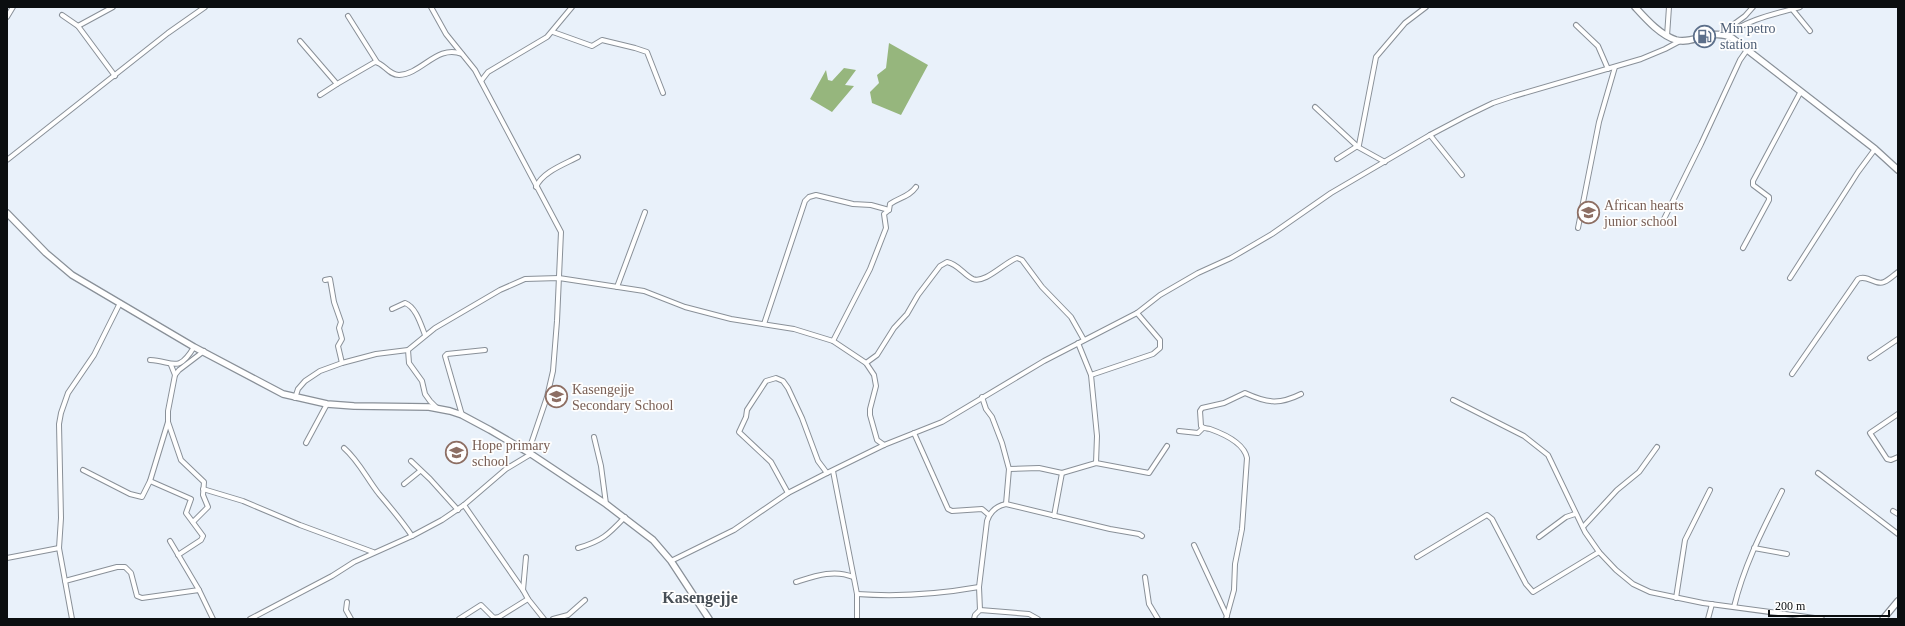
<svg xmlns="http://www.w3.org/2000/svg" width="1905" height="626" font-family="'Times New Roman',serif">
<rect width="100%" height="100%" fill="#e9f1fa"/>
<g fill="#96b67d">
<polygon points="889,43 928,65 901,115 872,103 870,92 879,83 877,75 886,68"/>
<polygon points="844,68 856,70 845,85 854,86 832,112 810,99 826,70 828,80 832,81"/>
</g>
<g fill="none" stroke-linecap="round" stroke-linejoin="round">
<defs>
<g id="street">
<polyline points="1792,9 1810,31"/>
<polyline points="62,15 78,26 115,76"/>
<polyline points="348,16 377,62"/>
<polyline points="7,17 13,7"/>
<polyline points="1576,25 1598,46 1608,69"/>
<polyline points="78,26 113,7"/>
<polyline points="553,32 592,46 602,40 635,48 647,52 663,93"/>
<polyline points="1730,34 1730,27 1745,16 1753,7"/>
<polyline points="1667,36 1669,7"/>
<path d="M1728 36C1740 21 1782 12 1800 7"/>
<path d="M300 41 337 84 375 62C384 63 388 75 399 75 422 74 437 44 462 54"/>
<polyline points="481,81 488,72 547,37 572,7"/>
<polyline points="320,95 337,84"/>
<polyline points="1315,107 1358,147 1385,162"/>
<polyline points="1430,135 1462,175"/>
<polyline points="1337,159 1359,145 1376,57 1405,23 1426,7"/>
<polyline points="7,160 168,33 205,7"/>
<path d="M536 187C542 172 565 164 578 157"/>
<polyline points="1662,223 1701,144 1740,60 1747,50"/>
<polyline points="1578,228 1599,122 1615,67"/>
<polyline points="1743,248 1769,200 1769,197 1753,185 1753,181 1800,93"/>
<polyline points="1790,278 1858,172 1875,149"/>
<polyline points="325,280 330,279 334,302 341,322 339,328 342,339 338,346 342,363"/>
<polyline points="617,287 645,212"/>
<path d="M392 309 405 303C416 307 421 325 425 335"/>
<polyline points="764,324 805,201 809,197 816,195 853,204 871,205 889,210"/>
<path d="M833 341 870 269 886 228 884 214 889 210 890 204C900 197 909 197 916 187"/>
<polyline points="1078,343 1091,375 1097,436 1096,463"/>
<polyline points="408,350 409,363 422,381 425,394 430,401 438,409"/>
<polyline points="1870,358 1898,339"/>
<path d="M150 360C173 361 178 374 194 347"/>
<path d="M866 363 877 355 894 328 907 314 918 295 940 266 947 262C958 264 964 275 973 279 985 284 1005 262 1017 258L1022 260 1042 287 1071 317 1084 340"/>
<polyline points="171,365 175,375"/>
<path d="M1792 374 1858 279C1867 274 1875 286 1884 282 1889 280 1894 275 1898 272"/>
<polyline points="1091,375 1153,354 1160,348 1160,340 1137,313"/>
<polyline points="982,397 986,409 992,417 1002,443 1009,469 1006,504"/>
<polyline points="295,398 298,389 305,381 320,371 342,363 376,354 408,350 435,328 500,290 525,279 559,278 644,291 685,307 731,319 794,329 833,341 866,363 874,375 876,386 870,409 870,415 877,440 884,445"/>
<polyline points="1453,400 1524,436 1548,455 1585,532 1599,552 1616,570 1633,584 1650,592 1703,603 1822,619"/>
<polyline points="1898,414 1870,433 1887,459 1891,460 1898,457"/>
<polyline points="462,415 445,356 447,354 485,350"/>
<polyline points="168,422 181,460 204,482 203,495 208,507 193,522"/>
<polyline points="1179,431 1198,433 1203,428"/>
<polyline points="914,433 948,509 952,511 982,509 989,515"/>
<polyline points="594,437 601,466 606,504"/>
<polyline points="306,443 327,404"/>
<path d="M344 448C359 461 367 479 379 494 391 508 402 521 412 536"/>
<polyline points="411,461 430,479 458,510"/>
<polyline points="1009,469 1039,468 1062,473 1096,463 1149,473 1167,446"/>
<polyline points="83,470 130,494 142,497 150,481 168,422 168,411 175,375 179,370 204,351"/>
<polyline points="833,471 857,594 857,619"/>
<polyline points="1818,473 1898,534"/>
<polyline points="150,481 191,499 186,513 203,536 201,540 178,555"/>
<polyline points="404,484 420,471"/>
<polyline points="203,489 243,501 300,525 373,552"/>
<polyline points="788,493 771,462 739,432 746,417 747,410 766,381 776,378 783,381 788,388 802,418 818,461 827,473"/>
<polyline points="464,505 523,590 528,599 544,619"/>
<polyline points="1893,511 1898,514"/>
<polyline points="1054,516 1062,473"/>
<polyline points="1583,527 1617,490 1639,472 1657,447"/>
<polyline points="1539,537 1566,517 1575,514"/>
<polyline points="170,541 199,590"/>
<polyline points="1194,545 1227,616"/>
<path d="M578 548C602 541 608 535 625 517"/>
<polyline points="1754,548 1787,554"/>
<polyline points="1417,557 1487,515 1492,519 1526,584 1533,592 1599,552"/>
<polyline points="7,558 59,548"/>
<polyline points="671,561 734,530 788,493 827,473 884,445 942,422 1044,361 1137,313 1160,295 1198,273 1231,258 1272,234 1331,193 1430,135 1466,116 1493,103 1514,96 1641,59 1665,49 1680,41"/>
<polyline points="1145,577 1149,604 1158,619"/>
<polyline points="65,581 117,567 125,567 131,573 137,596 142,598 199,590 213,619"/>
<path d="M796 582C815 576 834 569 853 577"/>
<polyline points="523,590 526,557"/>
<path d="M857 594C898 597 939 594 979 587"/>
<polyline points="1676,598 1685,540 1710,490"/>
<polyline points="347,602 346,610 351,619"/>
<path d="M1734 607C1744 565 1763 529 1782 491"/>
<path d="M980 610 979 587 987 521C990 512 996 506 1006 504L1110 529 1139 534 1142 536"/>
<polyline points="72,619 59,548 61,518 59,424 61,413 68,393 94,355 120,303"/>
<polyline points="250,619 332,576 354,562 412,536 442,520 464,505 506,469 531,454 531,444 547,397 553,371 557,321 561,232 475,70 446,34 431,7"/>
<polyline points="459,619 481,605 494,618 499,617 528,599"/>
<polyline points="553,619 568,615 585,600"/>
<polyline points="974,619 975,615 980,610 1029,614 1038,619"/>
<path d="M1226 619 1234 590 1235 564 1242 529 1247 458C1244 443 1224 434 1210 429 1207 428 1204 429 1201 426L1200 411 1202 408 1224 403 1245 393C1267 403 1279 405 1301 394"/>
<polyline points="1708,619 1712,604"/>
</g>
<g id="secondary">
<path d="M1635 7C1646 19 1660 35 1676 40 1694 45 1712 27 1732 38L1875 149 1898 170"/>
<polyline points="7,213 46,253 72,275 194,347 283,394 327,404 354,406 429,407 450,411 462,415 490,430 531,454 606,504 653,540 671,561 709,619"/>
<polyline points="1883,619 1898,601"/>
</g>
</defs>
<use href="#street" stroke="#899098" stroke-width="6"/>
<use href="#secondary" stroke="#899098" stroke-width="8"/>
<use href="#street" stroke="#fff" stroke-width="4"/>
<use href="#secondary" stroke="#fff" stroke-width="5.5"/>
</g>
<defs>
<symbol id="fuel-ring" viewBox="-11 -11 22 22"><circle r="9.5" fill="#fefefe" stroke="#5c6f8a" stroke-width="1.5"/><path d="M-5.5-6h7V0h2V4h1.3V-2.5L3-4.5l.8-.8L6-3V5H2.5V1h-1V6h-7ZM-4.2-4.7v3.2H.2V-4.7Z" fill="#5c6f8a"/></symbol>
<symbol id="school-ring" viewBox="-11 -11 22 22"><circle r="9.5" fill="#fefefe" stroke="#8d6e63" stroke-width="1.5"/><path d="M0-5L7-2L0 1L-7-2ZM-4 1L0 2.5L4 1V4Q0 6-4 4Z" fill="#8d6e63"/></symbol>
</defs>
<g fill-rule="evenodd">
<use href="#fuel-ring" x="1692" y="24" width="25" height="25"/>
<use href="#school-ring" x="1576" y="200" width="25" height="25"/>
<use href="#school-ring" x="544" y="384" width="25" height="25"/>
<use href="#school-ring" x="444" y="440" width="25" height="25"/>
</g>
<g text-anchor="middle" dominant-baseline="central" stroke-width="3.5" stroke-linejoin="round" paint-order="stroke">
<g font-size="14" fill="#4e5e75" stroke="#fefefe" text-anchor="start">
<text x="1720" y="28">Min petro<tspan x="1720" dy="16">station</tspan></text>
</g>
<g font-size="14" fill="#785e54" stroke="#fefefe" text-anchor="start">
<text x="1604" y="205">African hearts<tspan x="1604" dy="16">junior school</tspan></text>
<text x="572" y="389">Kasengejje<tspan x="572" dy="16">Secondary School</tspan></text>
<text x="472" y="445">Hope primary<tspan x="472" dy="16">school</tspan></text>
</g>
<g font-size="16" font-weight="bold" fill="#474e55" stroke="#fefefe">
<text x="700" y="597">Kasengejje</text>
</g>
</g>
<rect width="1905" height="626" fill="none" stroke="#0b0e10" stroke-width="16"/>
<path d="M1769 610v6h120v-6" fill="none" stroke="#0b0e10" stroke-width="2"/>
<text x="1775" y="610" font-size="12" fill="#0b0e10" stroke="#fefefe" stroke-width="3" paint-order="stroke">200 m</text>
</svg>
